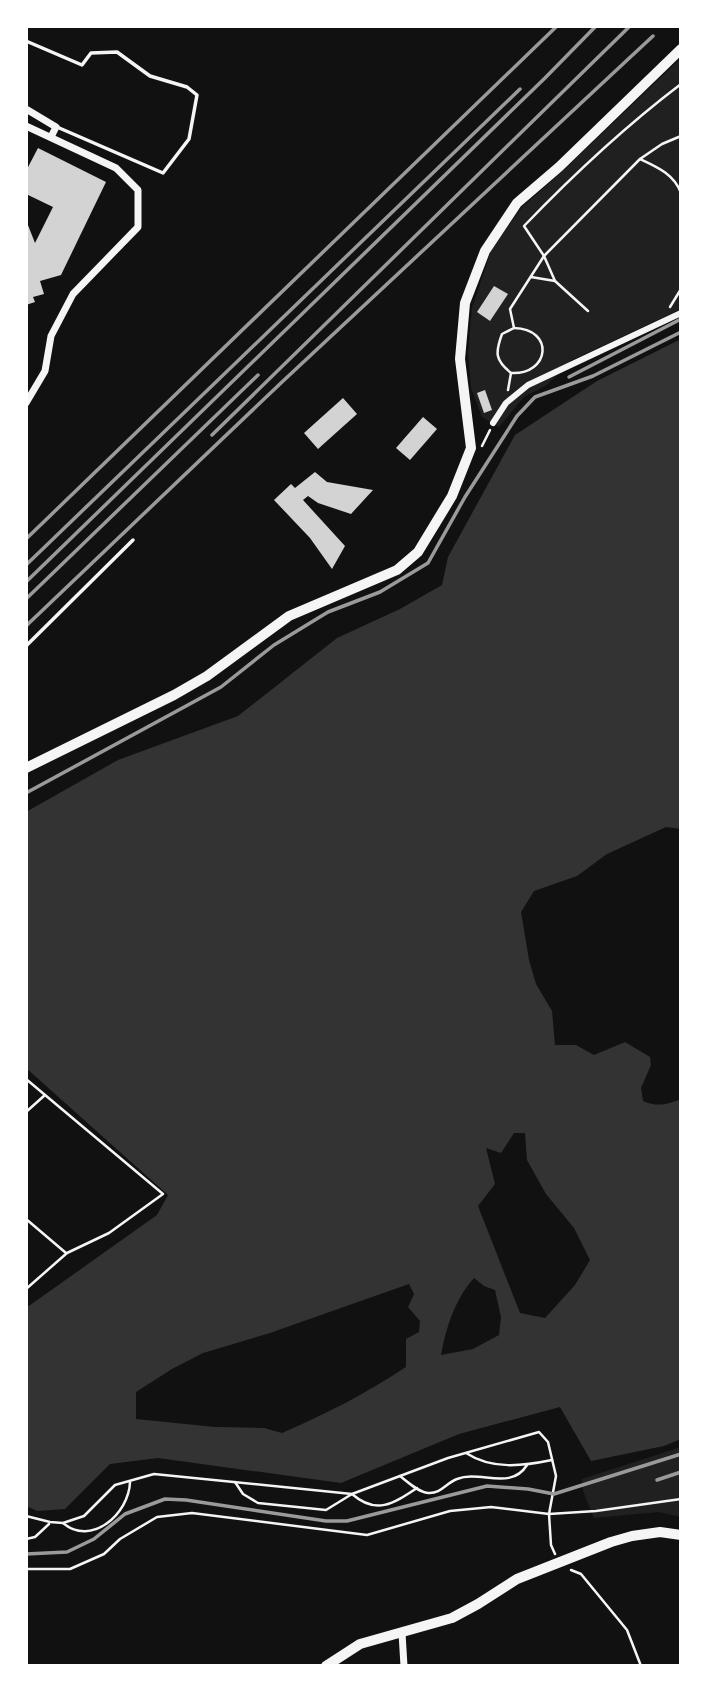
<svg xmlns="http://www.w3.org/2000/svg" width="707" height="1692" font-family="Commissioner,sans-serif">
<rect width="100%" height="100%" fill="#111"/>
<g fill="#202020">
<polygon points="681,58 681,309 572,360 547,385 524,397 499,427 482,417 471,388 468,353 472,308 492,248 522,207 564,170"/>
<polygon points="681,1447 681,1517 659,1512 594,1518 583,1491 582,1479"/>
</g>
<path fill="#333" fill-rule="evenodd" d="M681 339V829L666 827 607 854 577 876 534 891 521 912 529 960 536 984 552 1011 555 1045H576L594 1055 625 1042 650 1057 651 1065 641 1088 643 1101C657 1107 667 1105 681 1099V1439L664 1446 591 1461 560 1407 459 1434 341 1483 158 1458 110 1464 65 1509 37 1511 26 1506V1308L157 1215 168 1195 26 1068V812L118 760 238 716 337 638 400 609 442 585 448 557 515 435 597 381ZM514 1133H525L527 1160 546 1194 574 1228 590 1260 575 1285 545 1318 520 1313 478 1206 495 1184 486 1148 501 1153ZM474 1278 484 1286 495 1290 501 1317 499 1335 473 1349 441 1355C446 1328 455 1299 474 1278ZM409 1284 414 1294 408 1307 420 1321 419 1332 406 1339V1367C367 1393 326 1414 282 1433L264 1428 215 1427 136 1419V1392L172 1369 203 1353 270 1333Z"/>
<g fill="#d3d3d3">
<polygon points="38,148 106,182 61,275 40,281 44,294 33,297 35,302 26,305 26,220 35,243 53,207 26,194 26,171"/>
<polygon points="494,286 508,294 490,321 477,312"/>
<polygon points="485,390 492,410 484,413 477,393"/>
<polygon points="343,398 357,414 318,449 304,433"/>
<polygon points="423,417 437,429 410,460 396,448"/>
<polygon points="315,472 327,482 373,490 351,514 318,503 308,496 303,500 345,546 332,569 310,538 274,500 291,484 295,488"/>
</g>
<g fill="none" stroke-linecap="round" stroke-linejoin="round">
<g stroke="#f5f5f5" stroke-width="2.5">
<path d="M640 159C657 167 674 174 681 193"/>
<polyline points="531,277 555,281"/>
<polyline points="670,307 681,289"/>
<path d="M588 311 555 281 544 256 524 226C574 174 623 128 681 84"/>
<path d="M511 373C550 375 555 329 514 328"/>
<path d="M508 390 511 373C495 360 495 353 502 334L514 328 510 309 544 256 640 159 662 144 681 136"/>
<polyline points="482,446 490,430"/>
<polyline points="26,1079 163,1194 109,1233 67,1253 26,1289"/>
<polyline points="26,1112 45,1095"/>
<polyline points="26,1219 66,1253"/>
<path d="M466 1453C492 1470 523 1466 552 1460"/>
<path d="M400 1476C408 1482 418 1492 428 1493 441 1494 446 1483 457 1479 480 1470 511 1491 527 1465"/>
<path d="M235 1482 243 1494 258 1503 326 1510 352 1494C376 1515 393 1504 417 1488"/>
<polyline points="26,1516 50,1522 63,1523 84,1516 115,1485 154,1474 352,1494 448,1458 539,1432 548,1442 556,1476 549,1514 551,1545 555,1554"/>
<path d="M63 1523C91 1547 129 1514 130 1482"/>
<polyline points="26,1539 35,1537 49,1524"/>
<polyline points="26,1569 70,1569 104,1554 120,1539 157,1517 192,1513 367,1535 450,1511 491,1507 549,1514 596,1511 681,1499"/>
<polyline points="571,1570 581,1574 627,1630 641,1666"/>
</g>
<g stroke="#f5f5f5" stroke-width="3.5">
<polyline points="26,41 82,65 91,53 117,52 150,76 187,87 197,95 189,139 163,173 57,127"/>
<polyline points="26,646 133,540"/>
</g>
<polyline stroke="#f5f5f5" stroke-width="6" points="493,423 506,403 528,385 681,313"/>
<g stroke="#f5f5f5" stroke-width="7">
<polyline points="26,109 56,127 51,137"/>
<polyline points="26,126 116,168 138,190 138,227 73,294 51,336 45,371 26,403"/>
<polyline points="402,1633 404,1666"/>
</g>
<g stroke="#f5f5f5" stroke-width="10">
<polyline points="26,768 174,695 207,676 289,616 397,570 418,552 452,496 471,448 460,359 465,303 485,251 517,203 559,167 681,49"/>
<polyline points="326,1666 360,1644 452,1618 478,1604 517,1579 611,1542 632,1536 660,1532 681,1535"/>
</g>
<g stroke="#9a9a9a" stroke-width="3.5">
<polyline points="569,377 681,319"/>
<polyline points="212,435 630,26"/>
<polyline points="26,539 557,26"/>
<polyline points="26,565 520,89"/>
<polyline points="26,582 545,78 596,26"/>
<polyline points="26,599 258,375"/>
<polyline points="26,626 282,382 653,36"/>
<polyline points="26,793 221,687 274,645 328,612 380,592 428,563 465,497 517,416 535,397 593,376 681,332"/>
<polyline points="657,1480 681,1472"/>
<polyline points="26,1554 67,1552 94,1539 125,1514 165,1499 186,1500 326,1521 347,1521 487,1486 528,1489 554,1494 681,1454"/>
</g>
</g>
<rect width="707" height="1692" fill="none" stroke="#ffffff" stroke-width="56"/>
</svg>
